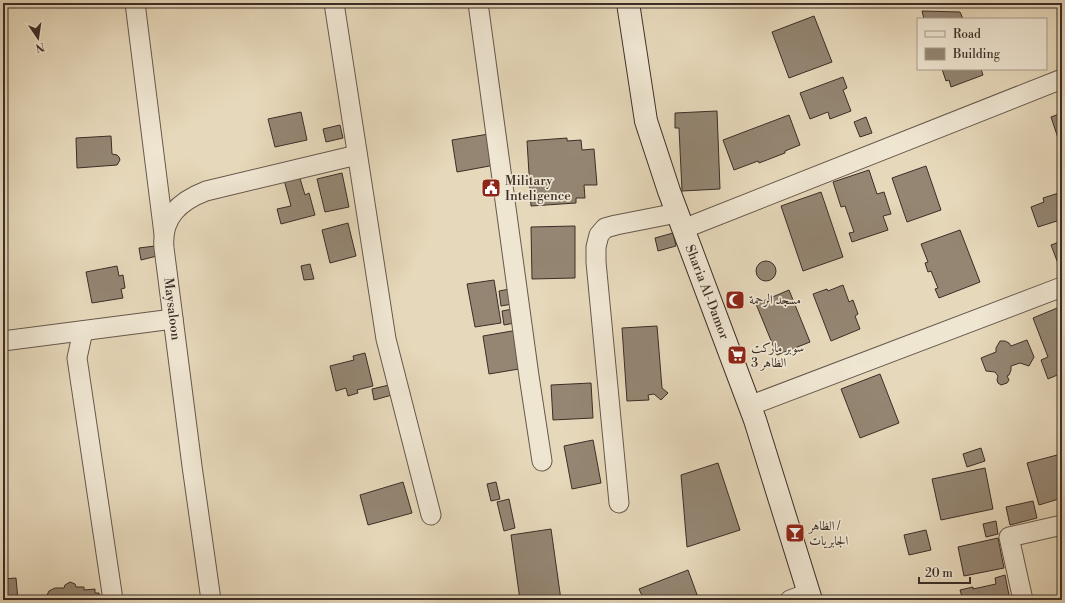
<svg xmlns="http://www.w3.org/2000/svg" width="1065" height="603" font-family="'Libre Bodoni',Amiri,serif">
<rect width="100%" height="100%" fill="#e6d8ba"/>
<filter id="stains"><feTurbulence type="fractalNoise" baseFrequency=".005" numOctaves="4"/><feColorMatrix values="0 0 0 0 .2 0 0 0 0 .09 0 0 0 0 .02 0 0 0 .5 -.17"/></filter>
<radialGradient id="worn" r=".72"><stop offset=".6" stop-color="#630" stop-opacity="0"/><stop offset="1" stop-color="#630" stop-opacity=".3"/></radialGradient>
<g fill="#948673" stroke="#3c2e27">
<polygon points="922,11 960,12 963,19 924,19"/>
<polygon points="814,16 832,62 789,78 772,32"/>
<polygon points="942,69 981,69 983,75 951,87 949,80 946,81"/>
<polygon points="843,77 847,88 843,90 851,111 830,119 828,112 810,119 800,93"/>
<polygon points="717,111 720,189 682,191 679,128 675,128 675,113"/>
<polygon points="301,112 307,140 275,147 268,119"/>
<polygon points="1062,113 1062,150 1051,117"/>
<polygon points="789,115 800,145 785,151 785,153 759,163 758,161 734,170 723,140"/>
<polygon points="866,117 872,133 860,137 854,122"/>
<polygon points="340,125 343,138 326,142 323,129"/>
<polygon points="489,134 495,165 457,172 452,140"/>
<polygon points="111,136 112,154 117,155 119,157 120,160 117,165 77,168 76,138"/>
<polygon points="567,138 567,141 581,140 582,150 594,149 597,185 584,185 585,198 576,198 576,203 531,206 527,141"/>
<polygon points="926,166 941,210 907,222 892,178"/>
<polygon points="869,170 877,194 884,192 891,214 883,216 888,230 852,242 849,233 854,232 845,206 841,207 833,182"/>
<polygon points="298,172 305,195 309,193 315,215 281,224 277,209 291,206 283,176"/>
<polygon points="342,173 349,207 325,212 317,179"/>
<polygon points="821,192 843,257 803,271 781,206"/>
<polygon points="1062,192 1062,233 1057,221 1038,227 1031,207 1044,202 1043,198"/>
<polygon points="348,223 356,256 330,263 322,230"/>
<polygon points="575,226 575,278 532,279 531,227"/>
<polygon points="960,230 980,282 939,298 935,289 938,288 931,271 928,272 925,263 928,262 921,244"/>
<polygon points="673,233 676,246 658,251 655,238"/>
<polygon points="1062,241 1062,265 1059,266 1051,245"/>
<polygon points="155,246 157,256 141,260 139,248"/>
<circle cx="766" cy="271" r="10"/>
<polygon points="310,264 314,279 304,280 301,266"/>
<polygon points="117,266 119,276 123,275 125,288 121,289 123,298 92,303 86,272"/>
<polygon points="494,280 501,323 475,327 467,284"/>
<polygon points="843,285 849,302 853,300 858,314 855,316 860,329 831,341 813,294 827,289 828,291"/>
<polygon points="515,288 518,303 501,306 499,291"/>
<polygon points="789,290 810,342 777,355 756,304"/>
<polygon points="1062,306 1062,373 1048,379 1041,360 1048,357 1033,318"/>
<polygon points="518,308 520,322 504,325 502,311"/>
<polygon points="657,326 662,388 668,393 661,400 654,394 648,395 649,400 627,401 622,328"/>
<polygon points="518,330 525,368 489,374 483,336"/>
<polygon points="1027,340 1034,357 1029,366 1020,363 1011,366 1011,370 1009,375 1007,376 1009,380 1007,383 1001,385 998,383 997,380 998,376 995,372 986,371 981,358 996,352 996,348 1000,341 1005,341 1009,343 1011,346"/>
<polygon points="365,353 373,386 357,390 358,393 348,396 346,388 336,391 330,366 354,360 353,356"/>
<polygon points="880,374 899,423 860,438 841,389"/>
<polygon points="591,383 593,418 553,420 551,385"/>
<polygon points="389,385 392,395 374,400 372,389"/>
<polygon points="593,440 601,483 572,489 564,446"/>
<polygon points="981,448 985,461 967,467 963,454"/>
<polygon points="1061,454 1062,498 1039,505 1027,463"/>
<polygon points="718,463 740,530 687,547 681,475"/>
<polygon points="985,468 993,509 941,520 932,479"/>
<polygon points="403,482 412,513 368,525 360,495"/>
<polygon points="496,482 500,499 491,501 487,484"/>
<polygon points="509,499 515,528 504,531 497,502"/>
<polygon points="1033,501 1037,518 1010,525 1006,507"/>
<polygon points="996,521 998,534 986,537 983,524"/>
<polygon points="551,529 561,600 520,600 511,535"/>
<polygon points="926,530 931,550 909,555 904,535"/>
<polygon points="998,538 1004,568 964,576 958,547"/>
<polygon points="688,570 699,600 644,600 639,589"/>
<polygon points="1005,575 1010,600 963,600 960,590 973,587 973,589 996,584 995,578"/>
<polygon points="16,578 18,600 3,600 3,579"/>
<polygon points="70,582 75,584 76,587 84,587 84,590 95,589 95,593 99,593 100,600 44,600 44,598 46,597 49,591 55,588 64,588 65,585"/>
</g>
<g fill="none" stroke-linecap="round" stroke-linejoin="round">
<defs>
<g id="street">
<polyline points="135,3 164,234"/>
<polyline points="334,3 386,339 431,515"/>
<polyline points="478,3 529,376 542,461"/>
<polyline points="683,229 1062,79"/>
<polyline points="83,331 77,358 113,600"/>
<polyline points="3,341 173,319"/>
<polyline points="749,406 1062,287"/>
<polyline points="619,503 596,262 596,247 599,235 605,228 616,225 677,213"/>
<path d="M211 600 192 466 164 248C161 217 180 201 206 191L357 155"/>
<polyline points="790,600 809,593"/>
<polyline points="1023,600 1009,537 1062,525"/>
</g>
<polyline id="secondary" points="628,3 646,121 669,191 755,420 811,600"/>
</defs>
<use href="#street" stroke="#66584c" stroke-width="21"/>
<use href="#secondary" stroke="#3c2e27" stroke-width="24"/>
<use href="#street" stroke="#efe6d2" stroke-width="19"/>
<use href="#secondary" stroke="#efe6d2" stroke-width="22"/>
</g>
<defs>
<symbol id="civic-square" viewBox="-11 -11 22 22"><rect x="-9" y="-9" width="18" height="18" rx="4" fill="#8f2418" stroke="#efe6d2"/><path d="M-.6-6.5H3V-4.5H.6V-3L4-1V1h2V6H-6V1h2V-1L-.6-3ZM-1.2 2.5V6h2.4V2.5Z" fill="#fff"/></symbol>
<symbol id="mosque-square" viewBox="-11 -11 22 22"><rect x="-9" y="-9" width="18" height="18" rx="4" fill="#8f2418" stroke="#efe6d2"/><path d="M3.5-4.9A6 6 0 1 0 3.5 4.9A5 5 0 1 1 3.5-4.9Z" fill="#fff"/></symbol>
<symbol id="supermarket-square" viewBox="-11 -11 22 22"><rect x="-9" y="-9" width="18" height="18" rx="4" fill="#8f2418" stroke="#efe6d2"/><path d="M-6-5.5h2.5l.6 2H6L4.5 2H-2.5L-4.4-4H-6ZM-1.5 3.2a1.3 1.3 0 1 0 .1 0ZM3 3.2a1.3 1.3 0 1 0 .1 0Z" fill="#fff"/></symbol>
<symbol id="bar-square" viewBox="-11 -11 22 22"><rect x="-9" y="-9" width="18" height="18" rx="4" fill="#8f2418" stroke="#efe6d2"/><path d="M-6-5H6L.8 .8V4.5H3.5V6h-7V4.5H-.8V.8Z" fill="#fff"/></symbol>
</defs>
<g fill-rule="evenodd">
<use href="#civic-square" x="480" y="177" width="22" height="22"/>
<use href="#mosque-square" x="724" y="289" width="22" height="22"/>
<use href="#supermarket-square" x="726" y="344" width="22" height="22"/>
<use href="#bar-square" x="784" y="522" width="22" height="22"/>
</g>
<g text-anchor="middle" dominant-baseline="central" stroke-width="3.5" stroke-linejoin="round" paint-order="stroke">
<g font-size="13" fill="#3c2e27" stroke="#efe6d2" text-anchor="start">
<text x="505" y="181">Military<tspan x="505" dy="15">Inteligence</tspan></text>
<text x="749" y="300">مسجد الرحمة</text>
<text x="751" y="348">سوبر ماركت<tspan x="751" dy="15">الظاهر 3</tspan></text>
<text x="809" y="526">الظاهر /<tspan x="809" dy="15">الجابريات</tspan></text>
</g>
<g font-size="13" fill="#3c2e27" stroke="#efe6d2">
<text transform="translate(707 292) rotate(69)">Sharia Al-Damor</text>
<text transform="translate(172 309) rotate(83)">Maysaloon</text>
</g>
</g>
<rect width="1065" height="603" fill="none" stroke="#e6d8ba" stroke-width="16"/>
<rect x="4" y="4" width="1057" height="595" fill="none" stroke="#3c2e27" stroke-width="2"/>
<rect x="8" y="8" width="1049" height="587" fill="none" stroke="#3c2e27"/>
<rect x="917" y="18" width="130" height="52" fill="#efe6d2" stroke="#a79c8e"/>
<rect x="925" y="31" width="20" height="6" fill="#efe6d2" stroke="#a79c8e"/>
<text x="953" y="38" font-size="12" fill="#3c2e27">Road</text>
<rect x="925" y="48" width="20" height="12" fill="#948673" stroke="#a79c8e"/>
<text x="953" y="58" font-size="12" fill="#3c2e27">Building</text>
<g transform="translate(38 38) rotate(167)" stroke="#efe6d2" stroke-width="3" paint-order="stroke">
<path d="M0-3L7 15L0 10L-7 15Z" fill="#3c2e27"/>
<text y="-6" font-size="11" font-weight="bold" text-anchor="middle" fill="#3c2e27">N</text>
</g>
<path d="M919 577v6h51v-6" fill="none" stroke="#3c2e27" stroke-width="2"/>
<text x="925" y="577" font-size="12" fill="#3c2e27" stroke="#efe6d2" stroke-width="3" paint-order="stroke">20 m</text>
<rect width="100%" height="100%" filter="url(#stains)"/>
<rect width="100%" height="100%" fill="url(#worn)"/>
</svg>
